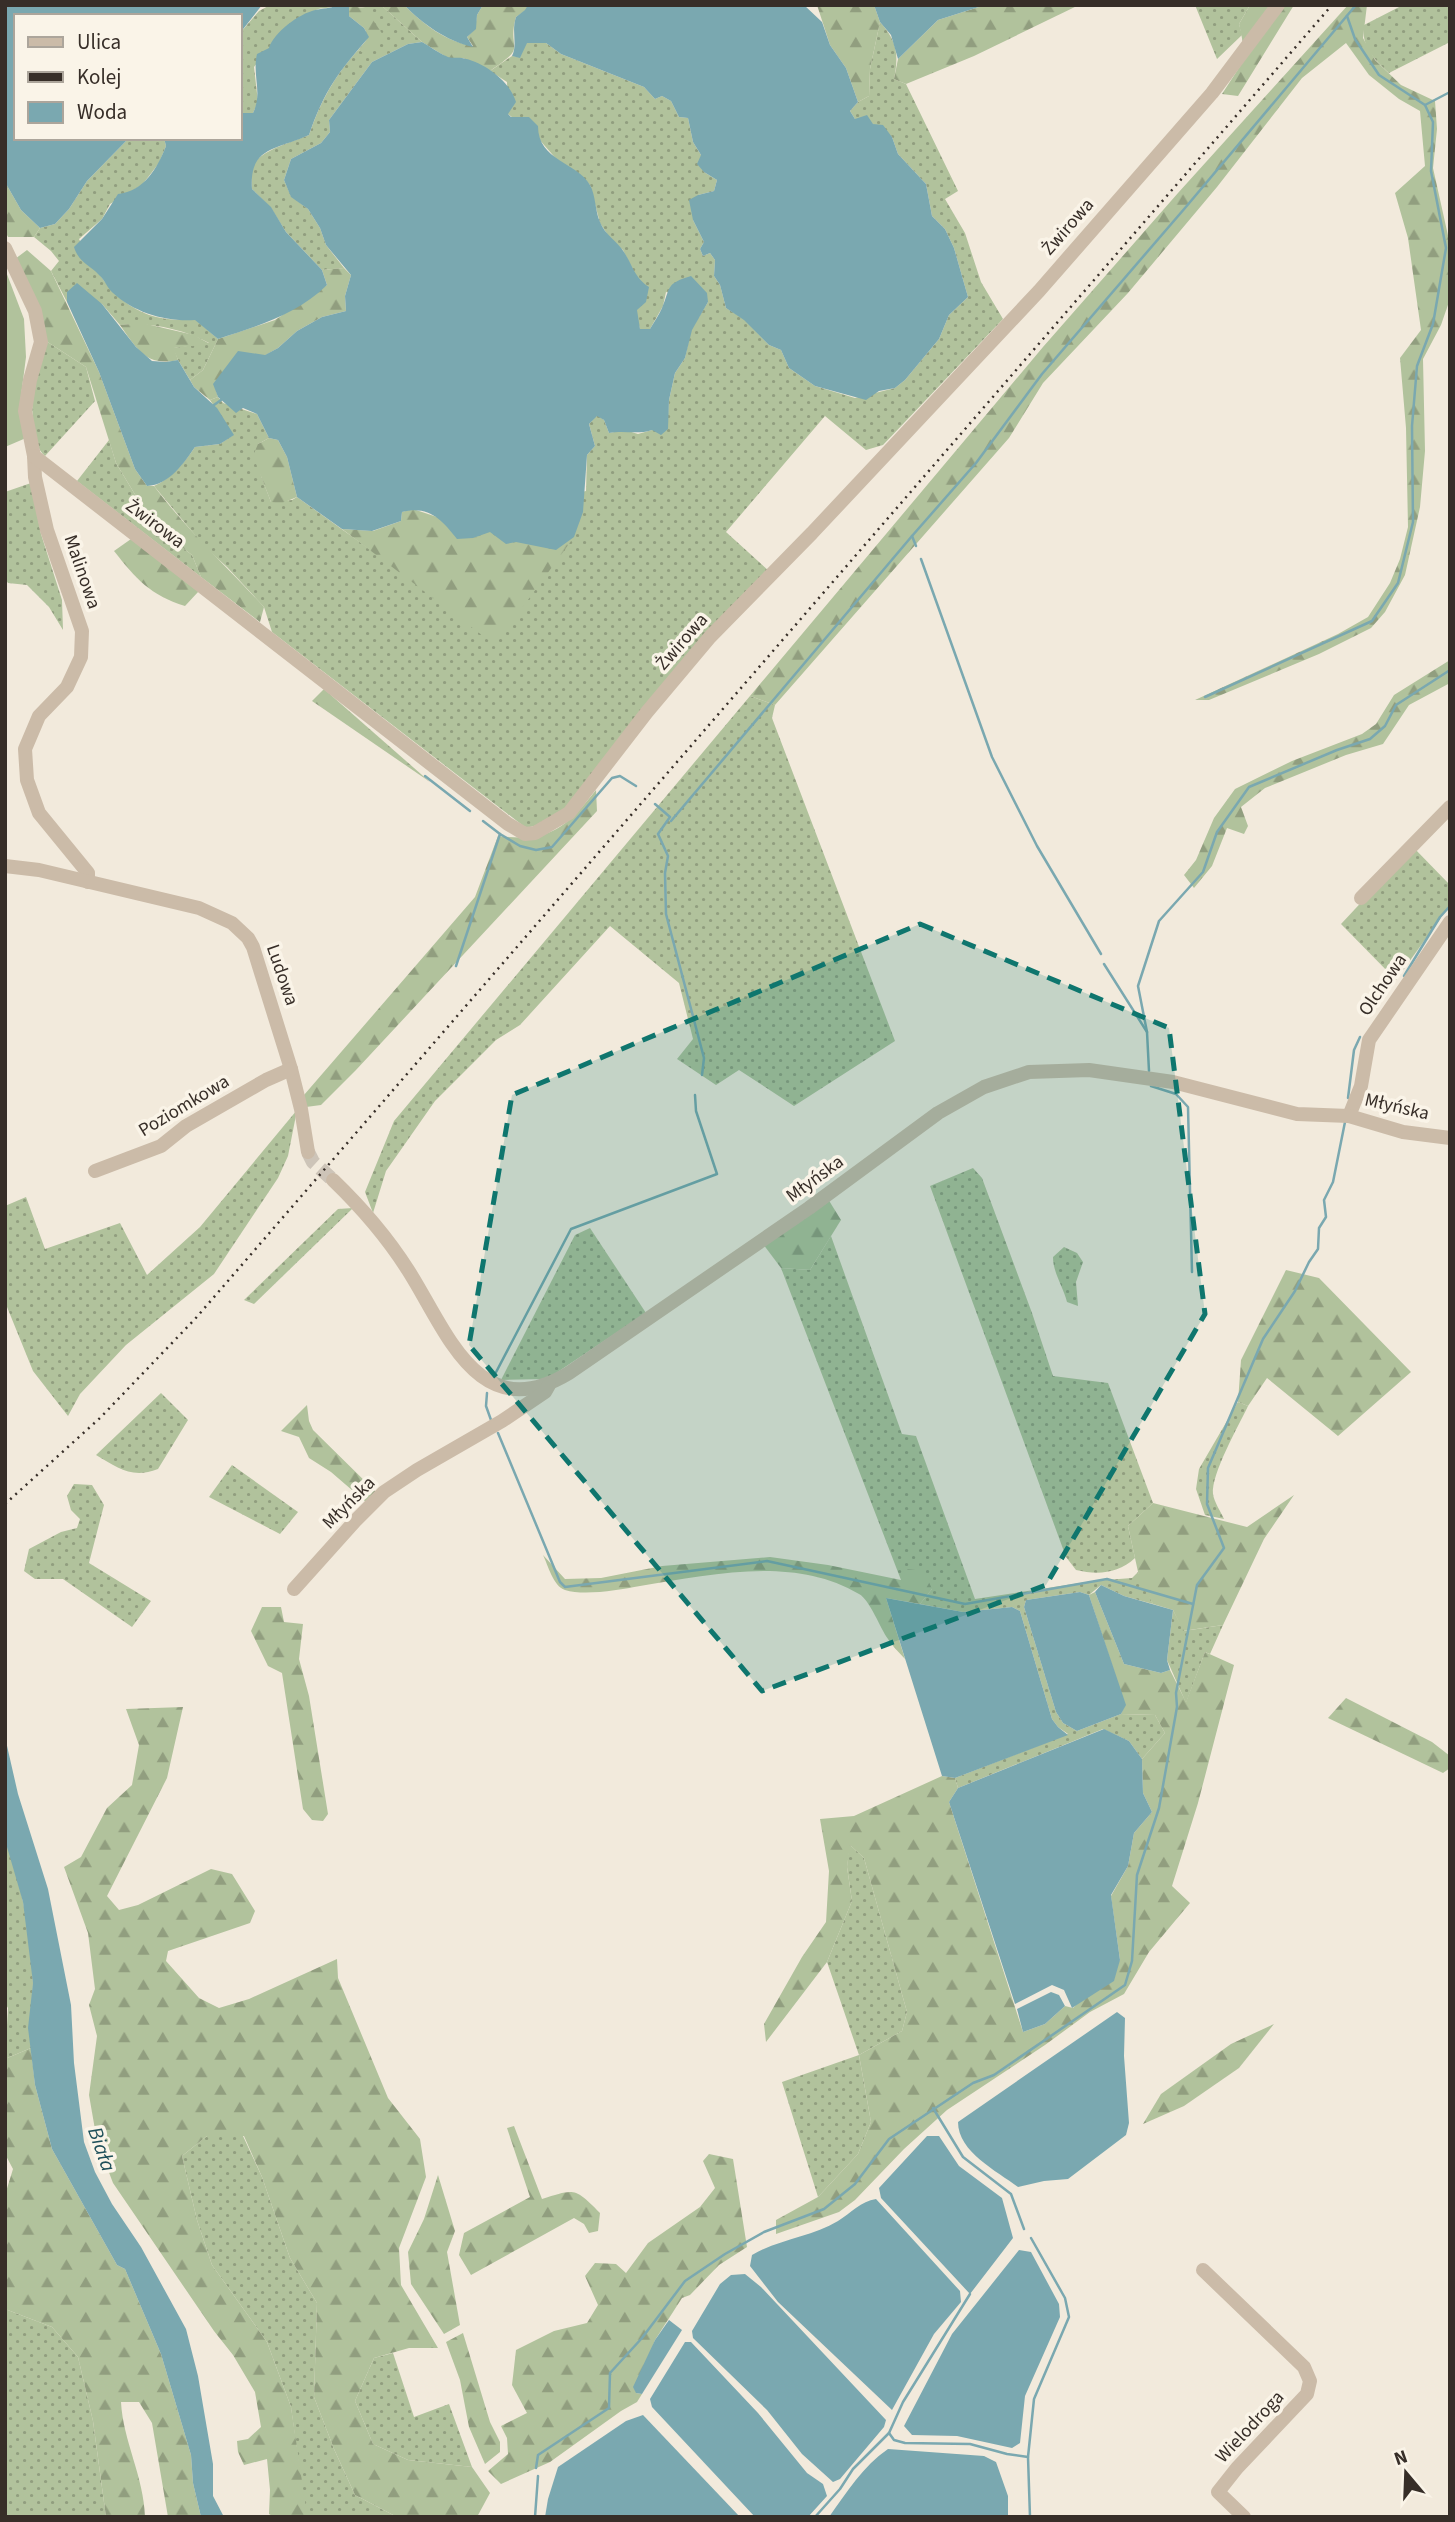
<svg xmlns="http://www.w3.org/2000/svg" width="1455" height="2522" font-family="'Source Sans 3',sans-serif">
<defs>
<pattern id="grass-dots" width="8" height="8" patternUnits="userSpaceOnUse" patternTransform="scale(1.75)"><rect width="8" height="8" fill="#b1c29c"/><path d="M2 2h.1M6 6h.1" fill="none" stroke="#919e7f" stroke-width="1.8" stroke-linecap="round"/></pattern>
<pattern id="forest-firs" width="22" height="20" patternUnits="userSpaceOnUse" patternTransform="scale(1.75)"><rect width="22" height="20" fill="#b1c29c"/><path d="M5 1l3.5 6h-7zM16 11l3.5 6h-7z" fill="#919e7f"/></pattern>
</defs>
<rect width="100%" height="100%" fill="#f2eadc"/>
<g fill="url(#grass-dots)">
<path d="M270 5H337C330 9 322 7 316 10 297 19 267 50 254 67L258 102 253 113H240V33L259 11Z"/>
<path d="M349 5H381L422 42 408 44 372 62 329 120 330 132 321 143 291 159 284 180 291 196 308 209 320 228 326 245 344 268 322 270 286 232 271 208 252 189C252 182 250 173 252 167 259 150 293 142 309 135 320 102 335 75 358 50L367 53 365 8Z"/>
<polygon points="1195,5 1250,5 1239,24 1242,35 1217,59"/>
<path d="M1403 5H1450V42L1389 73C1374 59 1361 47 1364 25Z"/>
<path d="M880 22C897 41 899 54 894 79L906 84 958 191 945 199 965 233 981 282 1003 319 883 445 866 450 825 416 726 532 769 571 566 810 542 824 526 828 272 632 264 607 227 567 205 547 154 486C172 478 184 463 195 447L220 444 233 435 210 400 218 397 223 403 257 414 269 438 258 444 261 476 271 502 292 500 297 497 368 548 586 491 587 455 595 446 589 424 597 415 604 420 609 433 625 430 638 434 652 430H667L669 400 675 373 685 358 691 330 708 302 666 292 663 306 650 329H640L637 318V279L623 250 611 240 600 223 590 185 577 173 558 161 538 138 508 114 507 82 490 71 512 56 520 57 526 43H546L561 54 644 87 655 99 662 96 671 101 679 117 688 118 693 142 701 155 704 172 717 180 714 191 698 195 693 220 704 242 700 249 703 256 710 253 715 260 714 276 720 285 726 308 744 319 769 345 781 350 789 368 815 386 855 398 895 388 905 380 939 339 949 315 968 297 954 248 945 229 932 216 926 184 898 154 892 137 873 124 855 119 850 111 858 102 869 96 870 69Z"/>
<path d="M129 138H164L166 146 159 163 142 185 110 204 102 219 79 239C104 289 133 326 195 319L218 339 203 370 190 380 178 360 173 348 209 343C183 329 150 322 120 325L102 304 67 292V302L51 271 59 261 51 251 34 237 40 228 55 224 69 209 87 181Z"/>
<path d="M46 341 86 367 95 401 45 456C38 450 38 445 36 436 27 398 36 378 46 341Z"/>
<polygon points="109,440 116,463 154,526 192,555 201,577 77,481"/>
<polygon points="31,483 41,534 62,600 63,630 49,607 27,585 8,583 5,579 5,492"/>
<polygon points="750,696 775,705 772,718 895,1041 794,1106 739,1070 716,1085 677,1059 693,1039 679,983 610,926 520,1025 496,1040 435,1101 386,1171 373,1213 365,1192 394,1121"/>
<polygon points="1413,847 1450,885 1450,905 1396,980 1341,924"/>
<polygon points="297,1110 288,1156 278,1178 214,1274 126,1345 80,1394 68,1416 33,1371 5,1302 5,1206 26,1197 45,1249 120,1223 147,1275 200,1227"/>
<path d="M973 1168 982 1178 1032 1313 1053 1376 1108 1383 1153 1503 1128 1526 1135 1558C1118 1574 1097 1575 1076 1570L1066 1557 930 1186Z"/>
<polygon points="353,1208 254,1304 244,1300 338,1209"/>
<polygon points="590,1228 646,1313 547,1379 501,1380 575,1235"/>
<polygon points="831,1236 902,1434 916,1436 975,1599 1093,1581 1132,1578 1138,1572 1153,1604 1124,1596 1101,1585 1089,1595 1080,1592 1026,1600 1024,1607 1056,1712 1063,1723 1077,1731 1121,1714 1155,1715 1165,1733 1142,1759 1129,1741 1103,1729 958,1788 955,1778 1068,1734 1058,1727 1052,1719 1020,1611 1012,1607 963,1612 920,1604 932,1589 901,1580 781,1268 810,1270"/>
<path d="M1064 1247 1077 1253 1083 1262 1076 1282 1078 1306 1067 1302C1063 1286 1053 1273 1053 1257Z"/>
<path d="M161 1393 188 1420 158 1469C132 1479 118 1468 96 1455Z"/>
<path d="M1238 1402 1248 1406C1239 1425 1211 1474 1213 1494 1214 1502 1221 1512 1224 1519L1205 1515 1196 1489 1199 1469Z"/>
<polygon points="232,1465 298,1512 280,1534 209,1497"/>
<polygon points="74,1484 92,1485 104,1505 89,1563 151,1601 132,1627 63,1579 35,1579 24,1571 29,1549 61,1532 77,1528 80,1519 71,1510 67,1496"/>
<polygon points="1173,1610 1184,1631 1223,1625 1210,1654 1205,1652 1186,1703 1167,1660"/>
<path d="M5 1840C21 1875 32 1944 33 1983 33 2005 28 2026 31 2048L5 2059 8 2008 5 2003Z"/>
<polygon points="849,1844 864,1858 907,2012 902,2031 859,2055 871,2122 858,2154 818,2197 782,2082 859,2055 827,1962 852,1901 847,1867"/>
<polygon points="207,2136 243,2136 262,2177 290,2258 317,2303 314,2397 334,2449 355,2495 397,2517 306,2517 291,2407 267,2342 212,2265 197,2220 182,2156"/>
<polygon points="5,2309 52,2327 78,2357 93,2421 106,2517 5,2517"/>
<polygon points="393,2353 414,2417 449,2404 472,2467 408,2460 373,2444 355,2401 374,2358"/>
</g>
<g fill="url(#forest-firs)">
<path d="M381 5H404C423 24 446 42 473 46L467 37 475 29 477 15 483 5H528L526 10 516 17C506 52 530 44 490 71L463 58H448L422 42Z"/>
<polygon points="817,5 874,5 880,22 870,69 869,96 858,102 846,68 830,45"/>
<polygon points="985,5 1079,5 974,56 906,84 894,79 898,59 938,20"/>
<polygon points="1250,5 1294,5 1238,96 1222,94 1246,57 1239,24"/>
<polygon points="1348,5 1367,5 1363,38 1375,60 1401,85 1435,101 1437,129 1433,168 1449,240 1450,299 1441,325 1423,359 1425,451 1420,507 1405,575 1385,612 1371,628 1319,654 1209,700 1195,700 1338,634 1368,617 1390,583 1400,559 1408,527 1406,428 1400,358 1421,330 1408,238 1395,193 1425,166 1420,111 1399,99 1369,75 1346,43 1302,78 1217,187 1128,293 1043,383 1009,438 775,705 750,696 1043,347 1178,193"/>
<polygon points="349,6 365,8 383,35 367,54 358,50 369,37 364,28 349,16"/>
<polygon points="5,182 21,210 40,228 34,237 8,237 5,231"/>
<path d="M27 250 51 271 99 372 135 469 147 486H154C187 530 227 567 264 607L260 622 201 577 192 555 154 526 116 463 86 367 46 341 15 259Z"/>
<polygon points="344,268 351,275 345,296 346,311 322,317 297,331 278,348 214,384 218,397 210,400 194,387 190,380 203,370 218,339 275,320 327,285 322,270"/>
<path d="M142 323 194 335 210 344 174 348 178 360C146 367 137 349 120 325Z"/>
<polygon points="269,438 278,440 287,457 297,497 280,504 271,502 253,456 258,444"/>
<polygon points="413,509 440,518 473,538 490,532 506,544 516,542 556,550 574,537 495,645 342,529 373,531 401,521 402,512"/>
<path d="M131 539 199 591 185 606C150 595 136 579 114 551Z"/>
<polygon points="1450,660 1450,683 1409,705 1383,744 1346,755 1265,788 1241,807 1248,826 1244,834 1227,828 1212,866 1194,888 1184,875 1196,860 1214,818 1235,789 1292,761 1362,734 1376,724 1394,695"/>
<polygon points="324,689 430,782 312,701"/>
<path d="M596 790 597 811 356 1070 321 1105 306 1107 304 1095 475 897 498 836C550 842 565 829 596 790Z"/>
<polygon points="828,1199 841,1220 810,1270 781,1268 763,1244"/>
<polygon points="1286,1270 1319,1278 1411,1372 1338,1436 1267,1378 1248,1406 1238,1402 1241,1360"/>
<polygon points="307,1405 309,1421 313,1430 377,1493 367,1503 331,1472 309,1458 299,1437 281,1431"/>
<polygon points="1294,1495 1264,1539 1223,1625 1183,1631 1173,1610 1153,1604 1140,1581 1128,1526 1153,1503 1247,1527"/>
<path d="M543 1555 565 1579 601 1578 662 1566 770 1557 828 1565 901 1580 907 1569 924 1571 932 1589 920 1604 886 1598 905 1659C899 1652 892 1646 888 1639 880 1628 870 1600 859 1594 793 1555 710 1575 640 1586 619 1590 584 1596 565 1590 553 1586 548 1565 543 1555Z"/>
<polygon points="1095,1592 1124,1664 1161,1673 1170,1670 1186,1702 1205,1652 1234,1665 1198,1803 1172,1886 1190,1903 1149,1952 1124,1994 1090,2012 1045,2045 947,2110 904,2149 855,2200 839,2212 776,2234 776,2220 818,2197 858,2154 871,2122 859,2055 902,2031 907,2012 864,1858 850,1845 847,1867 852,1901 827,1962 766,2042 764,2024 802,1957 826,1922 829,1871 820,1819 854,1816 942,1776 955,1778 958,1788 949,1802 1023,2032 1045,2024 1065,2006 1073,2008 1120,1960 1111,1896 1128,1866 1134,1833 1152,1812 1143,1793 1142,1759 1165,1733 1155,1715 1121,1714 1125,1705 1089,1595"/>
<polygon points="262,1607 281,1607 284,1622 303,1624 299,1659 309,1696 328,1814 323,1821 312,1820 303,1809 282,1673 268,1666 251,1631"/>
<polygon points="1346,1698 1432,1742 1450,1756 1450,1768 1443,1773 1328,1718"/>
<polygon points="183,1707 167,1778 107,1896 119,1910 138,1905 211,1869 232,1874 255,1911 250,1923 168,1951 166,1961 199,1998 219,2008 249,1999 337,1959 338,1978 388,2098 420,2139 426,2177 399,2248 401,2285 438,2348 409,2348 374,2358 355,2401 373,2444 408,2460 472,2467 490,2493 477,2517 397,2517 355,2495 334,2449 314,2397 317,2303 290,2258 262,2177 244,2136 207,2136 182,2156 197,2220 212,2265 267,2342 291,2407 307,2515 306,2517 274,2517 269,2514 270,2490 267,2459 244,2465 238,2452 237,2441 248,2439 261,2427 255,2392 233,2355 214,2331 113,2183 97,2141 89,2095 97,2036 89,2005 95,1989 88,1933 64,1867 81,1857 107,1808 132,1785 139,1745 126,1709"/>
<polygon points="1274,2024 1239,2068 1184,2106 1143,2124 1161,2094 1231,2044"/>
<path d="M31 2048 35 2085 52 2149 117 2265 125 2269 161 2354 191 2455 193 2483 201 2517H168L152 2423 139 2402H121C123 2441 144 2477 145 2517H106L93 2421 78 2357 52 2327 5 2309V2195L13 2169 5 2154V2059Z"/>
<path d="M514 2126 542 2199C575 2189 574 2187 600 2213L598 2231 589 2233 584 2224 574 2218 471 2275 459 2255 464 2233 530 2197 507 2128Z"/>
<polygon points="709,2154 733,2159 747,2247 719,2265 690,2295 682,2298 655,2340 636,2393 642,2394 637,2402 621,2411 550,2462 501,2484 488,2471 508,2454 507,2438 501,2426 527,2413 512,2385 516,2350 554,2331 587,2323 598,2305 585,2276 595,2263 616,2264 626,2273 648,2243 700,2207 715,2188 703,2161"/>
<polygon points="438,2175 455,2231 447,2252 460,2325 444,2334 411,2284 408,2252 424,2219"/>
<polygon points="463,2333 490,2422 500,2442 500,2452 485,2464 469,2427 460,2380 446,2342"/>
</g>
<polygon fill="#b1c29c" points="5,269 24,319 26,357 19,412 26,438 5,447"/>
<g fill="#7aa8b0">
<polygon points="5,5 262,5 240,33 240,16 16,16 16,138 129,138 87,181 69,209 55,224 40,228 21,210 5,182"/>
<path d="M337 5H349V16L364 28 369 37C339 71 324 91 309 135 277 150 249 146 252 189L271 207 286 232 322 270 327 285C296 315 258 326 218 339L195 320C166 322 135 313 113 293 107 288 105 280 99 275 89 264 79 263 74 247L102 219 118 194C144 191 157 169 166 146L164 138H240V113H253C263 93 252 76 257 54L269 48C274 32 299 14 315 10 323 8 330 9 337 5Z"/>
<path d="M404 5H483L477 15 476 29 467 37 473 47C446 41 423 24 404 5Z"/>
<path d="M528 5H804L822 22 830 45 846 68 858 102 850 111 855 119 867 115 873 124 883 125 892 137 898 154 926 184 932 216 945 229 954 248 968 297 949 315 939 339 905 380 895 388 879 391 866 400 815 386 789 368 781 350 769 345 744 320 726 308 720 285 714 276 715 260 710 253 703 256 700 249 704 242 693 220 689 200 698 195 714 191 717 180 704 172 697 164 701 155 693 142 688 118 679 117 671 101 662 96 655 99 644 87 561 54 546 43H527L520 58 512 56C518 44 511 32 516 17L525 10Z"/>
<polygon points="874,5 985,5 938,20 898,59 891,35 880,22"/>
<path d="M422 42C430 46 438 53 446 56 451 59 457 57 462 58 484 62 510 81 516 102L508 114 511 117H529L538 126C538 161 577 162 590 185 596 196 595 211 600 222 605 235 617 241 624 252 633 266 634 277 649 287L646 302 637 310 640 329H650C654 322 659 315 662 308 671 287 665 284 691 276L707 293 708 302 692 330 685 358 675 373 669 400 668 429 661 435 652 430C637 435 625 430 609 433L604 420 597 416 589 424 595 446 587 455 583 512 574 537 556 550 516 542 506 544 490 532 473 538 457 539C442 520 429 505 402 512L401 521 372 531 342 529 297 497 287 457 278 440 269 438 257 414 243 408 236 413 218 397 213 384 238 351 265 355 278 348 297 331 322 317 346 311 345 296 351 275 326 245 320 228 308 209 291 197 284 180 291 159 321 143 330 132 329 120 372 62 408 44Z"/>
<path d="M77 283 102 304 136 347 152 361 166 362 178 360 194 387 217 408 234 435 220 444 195 447C184 463 169 485 147 486L135 469 99 372 67 302V292Z"/>
<polygon points="1101,1585 1124,1596 1173,1610 1167,1660 1170,1670 1161,1673 1124,1664 1095,1592"/>
<polygon points="1080,1592 1089,1595 1126,1705 1121,1714 1077,1731 1063,1723 1056,1712 1024,1607 1026,1600"/>
<polygon points="886,1598 963,1612 1012,1607 1020,1611 1052,1719 1058,1727 1068,1735 955,1778 942,1776"/>
<polygon points="1104,1729 1129,1741 1142,1759 1143,1793 1152,1812 1134,1833 1128,1866 1111,1895 1120,1960 1114,1981 1072,2008 1064,1990 1052,1985 1015,2004 949,1802 958,1788"/>
<polygon points="5,1737 18,1794 48,1889 71,2005 74,2063 84,2142 95,2172 112,2204 141,2247 186,2329 198,2376 213,2464 213,2496 224,2517 201,2517 193,2483 191,2455 161,2354 125,2269 117,2265 52,2149 35,2085 28,2028 33,1983 23,1902 5,1840"/>
<polygon points="1051,1992 1059,1995 1065,2006 1045,2024 1023,2032 1017,2009"/>
<path d="M1117 2012 1125 2018 1124 2056 1129 2123 1126 2135 1068 2179 1044 2181 1018 2187C997 2171 958 2152 958 2122Z"/>
<polygon points="927,2136 939,2136 959,2166 1002,2198 1013,2238 970,2294 881,2198 879,2188"/>
<path d="M876 2199 960 2291 961 2302 934 2334 892 2410 778 2302 750 2266 752 2255C779 2239 812 2237 838 2221 851 2213 861 2201 876 2199Z"/>
<polygon points="1019,2250 1031,2252 1059,2304 1060,2317 1025,2396 1020,2443 1012,2448 957,2436 912,2435 904,2426 952,2334"/>
<polygon points="745,2274 761,2287 886,2420 884,2427 840,2479 833,2482 802,2454 767,2410 693,2338 692,2331 720,2284 731,2275"/>
<polygon points="669,2320 682,2330 642,2394 636,2393 633,2387 655,2340"/>
<polygon points="685,2342 691,2342 758,2413 807,2473 823,2484 827,2496 808,2517 755,2517 652,2407 650,2399"/>
<polygon points="643,2415 740,2517 545,2517 548,2499 558,2467 626,2421"/>
<path d="M888 2449 984 2456 996 2462 1008 2496V2517H829C847 2492 863 2466 888 2449Z"/>
</g>
<g fill="none" stroke-linecap="round" stroke-linejoin="round">
<g stroke="#7aa8b0" stroke-width="2.5">
<polyline points="1425,105 1450,92"/>
<polyline points="214,405 221,400"/>
<polyline points="912,536 916,546"/>
<polyline points="921,559 992,757 1037,846 1101,954"/>
<polyline points="1205,697 1372,621 1398,583 1413,522 1412,426 1417,366 1433,324 1446,248 1431,171 1433,122 1425,105 1379,75 1355,39 1347,16"/>
<polyline points="425,776 470,811"/>
<polyline points="655,804 670,817 658,834 668,856 665,873 666,914 704,1058 702,1075"/>
<polyline points="483,821 500,834"/>
<polyline points="671,821 912,536 976,463 1042,374 1185,208 1356,5"/>
<polyline points="1104,964 1147,1032 1149,1071"/>
<polyline points="456,966 500,834 520,846 536,850 552,847 612,778 620,776 636,786"/>
<polyline points="1404,976 1440,917 1450,906"/>
<polyline points="1147,1032 1138,986 1159,921 1203,872 1217,832 1249,787 1337,750 1370,739 1385,726 1396,705 1450,670"/>
<polyline points="1151,1086 1176,1094 1188,1107 1192,1272"/>
<polyline points="1348,1098 1354,1050 1360,1037"/>
<polyline points="493,1378 571,1229 717,1174 696,1111 695,1095"/>
<polyline points="487,1393 486,1406 491,1420"/>
<polyline points="498,1433 560,1582 565,1587 767,1561 965,1604 1107,1579 1193,1604"/>
<polyline points="933,2108 963,2157 1011,2194 1024,2229"/>
<polyline points="889,2433 894,2440 905,2443 970,2444 1007,2454 1028,2457"/>
<polyline points="536,2468 538,2455 609,2408 610,2373 642,2338 685,2281 725,2254 764,2232 824,2209 855,2184 889,2139 973,2083 994,2075 1125,1985 1132,1961 1137,1875 1159,1808 1177,1707 1176,1693 1197,1585 1224,1548 1207,1504 1208,1468 1263,1339 1295,1291 1309,1262 1318,1249 1319,1228 1326,1217 1324,1200 1333,1182 1345,1122"/>
<polyline points="535,2517 538,2476"/>
<polyline points="815,2517 840,2489 853,2469 889,2433 903,2402 970,2294"/>
<polyline points="1030,2517 1028,2457 1034,2399 1069,2317 1065,2298 1031,2238"/>
</g>
<polyline stroke="#cdc4b8" stroke-width="14" stroke-dasharray="14 7" stroke-linecap="butt" points="308,1152 313,1162 333,1180"/>
<g stroke="#cbbba8" stroke-width="14">
<polyline points="5,248 35,311 41,342 30,380 25,411 34,456 35,477 47,530 82,631 81,657 67,687 39,716 25,749 27,780 39,813 88,873 88,882"/>
<polyline points="34,456 508,824 525,834 535,833 569,813 647,712 710,637 812,533 1039,291 1212,93 1278,5"/>
<polyline points="5,866 39,870 199,908 232,923 248,938 253,947 291,1069 301,1109 308,1152"/>
<polyline points="1361,898 1450,807"/>
<polyline points="1349,1116 1361,1086 1369,1040 1450,922"/>
<polyline points="95,1171 161,1146 186,1126 266,1080 291,1069"/>
<path d="M333 1180C361 1207 387 1237 408 1270 447 1331 478 1428 569 1373L809 1208 938 1113 984 1087 1029 1072 1089 1070 1173 1082 1297 1114 1349 1116 1403 1132 1450 1138"/>
<polyline points="294,1589 355,1521 384,1492 417,1470 502,1421 545,1392 549,1385"/>
<polyline points="1203,2270 1304,2367 1310,2381 1307,2394 1237,2468 1218,2492 1244,2517"/>
</g>
<polyline stroke="#372e28" stroke-width="2.5" stroke-dasharray="2 5" stroke-linecap="butt" points="5,1504 100,1418 195,1319 1332,5"/>
</g>
<path fill="#0f766e" fill-opacity="0.2" stroke="#0f766e" stroke-width="5" stroke-dasharray="14 9" stroke-linejoin="round" d="M920 924 1169 1028 1205 1314 1046 1585 762 1691 469 1345 512 1095Z"/>
<g text-anchor="middle" dominant-baseline="central" stroke-width="7" stroke-linejoin="round" paint-order="stroke">
<g font-size="19" fill="#372e28" stroke="#faf4e8">
<text transform="translate(1068 227) rotate(-49)">Żwirowa</text>
<text transform="translate(155 524) rotate(37)">Żwirowa</text>
<text transform="translate(82 572) rotate(71)">Malinowa</text>
<text transform="translate(682 642) rotate(-49)">Żwirowa</text>
<text transform="translate(282 975) rotate(71)">Ludowa</text>
<text transform="translate(1383 985) rotate(-56)">Olchowa</text>
<text transform="translate(184 1106) rotate(-31)">Poziomkowa</text>
<text transform="translate(1397 1107) rotate(13)">Młyńska</text>
<text transform="translate(815 1179) rotate(-36)">Młyńska</text>
<text transform="translate(349 1503) rotate(-45)">Młyńska</text>
<text transform="translate(1250 2427) rotate(-47)">Wielodroga</text>
</g>
<g font-size="21" font-style="italic" fill="#1d4f59" stroke="#faf4e8">
<text transform="translate(102 2149) rotate(70)">Biała</text>
</g>
</g>
<rect width="1455" height="2522" fill="none" stroke="#372e28" stroke-width="14"/>
<rect x="14" y="14" width="228" height="126" fill="#faf4e8" stroke="#aca59b" stroke-width="2"/>
<rect x="28" y="37" width="35" height="10" fill="#cbbba8" stroke="#aca59b" stroke-width="2"/>
<text x="77" y="49" font-size="21" fill="#372e28">Ulica</text>
<rect x="28" y="72" width="35" height="10" fill="#372e28" stroke="#aca59b" stroke-width="2"/>
<text x="77" y="84" font-size="21" fill="#372e28">Kolej</text>
<rect x="28" y="102" width="35" height="21" fill="#7aa8b0" stroke="#aca59b" stroke-width="2"/>
<text x="77" y="119" font-size="21" fill="#372e28">Woda</text>
<g transform="translate(1406 2473) rotate(341)" stroke="#faf4e8" stroke-width="5" paint-order="stroke">
<path d="M0-5L12 26L0 18L-12 26Z" fill="#372e28"/>
<text y="-10" font-size="19" font-weight="bold" text-anchor="middle" fill="#372e28">N</text>
</g>
</svg>
